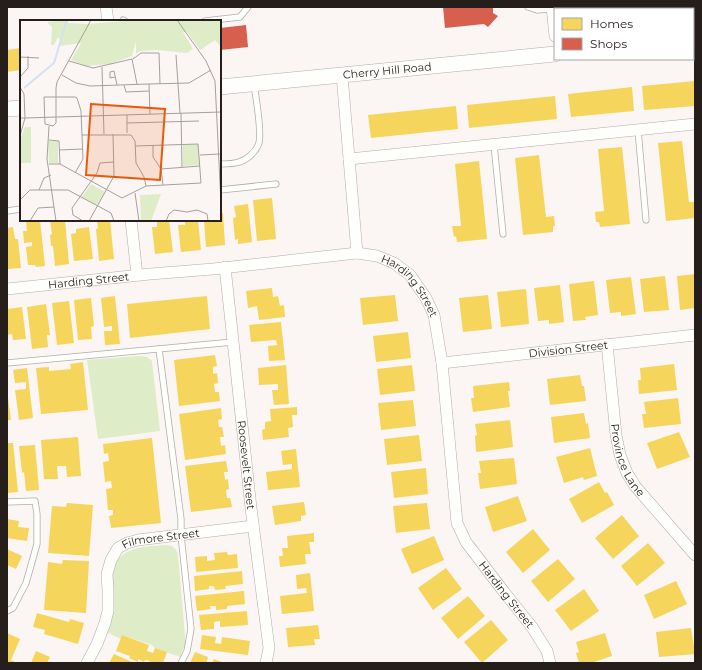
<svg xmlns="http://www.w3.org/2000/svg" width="702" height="670" font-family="Montserrat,sans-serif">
<rect width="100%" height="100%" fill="#fbf6f4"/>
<g fill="#deecc7">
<polygon points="139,356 147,357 152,361 160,431 98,439 87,360"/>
<path d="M166 545C172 545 177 548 178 555L185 635V644L180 657 155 648 152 645 122 635 121 639 108 633C111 622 113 612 114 600 114 591 112 583 112 575 112 565 120 555 129 551 140 546 154 546 166 545Z"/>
</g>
<g fill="#f6d55c">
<polygon points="21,48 21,70 7,72 7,50"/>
<polygon points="695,81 695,106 644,110 642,86"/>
<polygon points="632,87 634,111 571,117 568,94"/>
<polygon points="555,96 557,119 469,128 467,105"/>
<polygon points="456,106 458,129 371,138 368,115"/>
<polygon points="682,141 689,202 695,202 695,218 666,221 658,143"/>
<polygon points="622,147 630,224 600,227 599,222 596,222 595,212 604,211 598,149"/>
<polygon points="539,155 546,217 554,216 555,226 553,226 553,232 523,235 515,158"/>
<polygon points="479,161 487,239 457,242 456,236 454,237 452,226 461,226 455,164"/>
<polygon points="272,198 276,239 257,241 253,200"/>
<polygon points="248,204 252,242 238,244 238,239 235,240 233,218 236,217 234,206"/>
<polygon points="223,213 225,245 206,247 204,221 210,220 220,220 220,214"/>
<polygon points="26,220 40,220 45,266 36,267 35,265 28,265 26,247 32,246 32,242 24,243 23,231 27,231"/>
<polygon points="50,220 65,220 69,264 55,266 53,246 51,246 50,235 52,234"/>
<polygon points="97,220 110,220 114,259 99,261 96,229 98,229"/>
<polygon points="185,220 198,220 201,250 181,252 178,225 185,225"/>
<polygon points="169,221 173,252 155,254 152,227 157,227 157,222"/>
<polygon points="13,227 15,239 18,239 21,268 7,269 7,228"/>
<polygon points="89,227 93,259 74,261 71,234 76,233 76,229"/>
<polygon points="695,274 695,308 680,310 677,276"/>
<polygon points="665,276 669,310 644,312 640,279"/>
<polygon points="631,277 636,314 621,316 621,312 610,313 606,280"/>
<polygon points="594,281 598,315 585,317 586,320 573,321 569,284"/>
<polygon points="560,285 564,322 549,324 549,320 538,321 534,288"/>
<polygon points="272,288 273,297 278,296 280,306 284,305 285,317 259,320 257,306 248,308 246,291"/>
<polygon points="526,289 529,324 501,327 497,292"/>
<polygon points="395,295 398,321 363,325 360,298"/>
<polygon points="488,295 492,329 463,332 459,298"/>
<polygon points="115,296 120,344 105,345 104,331 112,331 112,326 104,327 101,298"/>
<polygon points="207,296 210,329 130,338 127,304"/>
<polygon points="91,298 94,326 91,327 92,339 78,340 74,300"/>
<polygon points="69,301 74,343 57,345 52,303"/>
<polygon points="46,304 50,335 47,335 48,347 32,349 27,307"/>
<polygon points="22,307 26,339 13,340 12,334 7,335 7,309"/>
<polygon points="281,322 285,360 269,361 268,346 277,345 276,340 251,342 249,325"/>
<polygon points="408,332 411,358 376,362 373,336"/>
<polygon points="215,355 217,366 213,367 213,374 217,373 218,383 214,384 215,392 219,392 220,401 179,406 174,360"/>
<polygon points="83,362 88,410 41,414 36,368 49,367 49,371 71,369 70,364"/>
<polygon points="674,364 677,390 639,394 638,380 641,380 640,368"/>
<polygon points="286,365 289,404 274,405 272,390 278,390 278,384 259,385 258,368"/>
<polygon points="412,365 415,391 380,395 377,369"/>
<polygon points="27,368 33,418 19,420 15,390 26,389 26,382 15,383 13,370"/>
<polygon points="580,375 582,386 584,386 586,401 550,405 547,379"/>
<polygon points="509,382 510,391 508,391 510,407 473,412 471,398 474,398 473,386"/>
<polygon points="7,398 8,398 11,420 7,420"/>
<polygon points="678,398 681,424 644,428 642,414 646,414 644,402"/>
<polygon points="413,400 416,426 381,430 378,403"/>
<polygon points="297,407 297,415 292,415 293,427 288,428 289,437 263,440 262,430 265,429 265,422 271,421 270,409"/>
<polygon points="221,408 222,419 218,420 219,427 222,427 224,437 220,437 221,446 225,445 226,454 185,460 179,414"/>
<polygon points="584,413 586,424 588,423 590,438 554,443 551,417"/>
<polygon points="510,420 513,447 476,452 475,436 477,435 475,424"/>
<polygon points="679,432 690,457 657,469 647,443"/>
<polygon points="419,435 422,461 387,465 384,439"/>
<polygon points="78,437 81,476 67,477 66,466 57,466 58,479 44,479 41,440"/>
<polygon points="152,438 161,523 111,528 109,516 113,515 113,510 108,510 106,489 112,488 111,481 105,482 103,462 109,461 108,453 104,454 103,444"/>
<polygon points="7,443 13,443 18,492 7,493"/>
<polygon points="35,445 39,490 26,491 24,472 22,473 19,446"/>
<polygon points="590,448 597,476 584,480 583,477 564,483 556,457"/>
<polygon points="296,449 300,487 268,490 266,472 292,469 292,464 283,465 281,451"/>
<polygon points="514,458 517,484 480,489 478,473 481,473 479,461"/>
<polygon points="226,461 228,472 224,472 225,480 228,479 229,489 226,490 227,498 230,498 232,507 191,512 185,466"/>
<polygon points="426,468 428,494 394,498 391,472"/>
<polygon points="599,482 605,493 607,492 614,505 582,523 569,499"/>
<polygon points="518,496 527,521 493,532 485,507"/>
<polygon points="304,502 306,515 301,516 301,521 275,525 272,506"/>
<polygon points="67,503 93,505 89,556 48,553 52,506 66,507"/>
<polygon points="427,503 430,529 396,533 393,506"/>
<polygon points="622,515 639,536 613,559 595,538"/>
<polygon points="7,519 19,521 18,527 29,528 27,541 7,538"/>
<polygon points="533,529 550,550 523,573 506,552"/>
<polygon points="314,533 314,542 309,542 311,554 305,554 306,564 280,567 279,556 283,556 282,548 288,548 287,536"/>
<polygon points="434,536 444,560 412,574 401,549"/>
<polygon points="648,543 665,563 637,586 621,566"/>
<polygon points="7,549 22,556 16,569 7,565"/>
<polygon points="227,552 228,555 237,554 238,568 196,572 195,557 207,556 207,561 215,560 214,553"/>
<polygon points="558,559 575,579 548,602 531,581"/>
<polygon points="63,560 89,561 86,613 44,610 48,562 62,564"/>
<polygon points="446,568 462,589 433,610 418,588"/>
<polygon points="242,571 243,584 225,586 226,589 215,590 214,586 209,586 209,589 195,591 194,576"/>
<polygon points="310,573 314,611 282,614 280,596 307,593 306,588 297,589 296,575"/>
<polygon points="676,581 687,604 654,619 644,595"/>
<polygon points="584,589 599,611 571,631 555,610"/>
<polygon points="244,591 245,604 227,606 227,609 216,610 216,606 210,606 211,609 197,611 195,596"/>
<polygon points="468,596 485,616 458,639 441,618"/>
<polygon points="247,611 248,625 220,627 220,621 214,622 214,629 201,630 199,615"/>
<polygon points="37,613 69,622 70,619 84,623 78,644 44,634 45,630 33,627"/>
<polygon points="491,620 508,640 482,663 464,642"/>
<polygon points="318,625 320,639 314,639 315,645 288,647 286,628"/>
<polygon points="691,628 695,654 659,657 656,632"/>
<polygon points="7,633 20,639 11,660 17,663 7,663"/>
<polygon points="605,633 612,656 591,663 579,663 576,653 579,652 576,642"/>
<polygon points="122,635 149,645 147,651 153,653 155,648 167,652 163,663 149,663 150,661 145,660 144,662 138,659 138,662 129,658 130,656 116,651"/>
<polygon points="202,635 216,637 215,643 221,644 222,637 250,641 248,655 200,649"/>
<polygon points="36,651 50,657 47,663 31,663"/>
<polygon points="195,652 208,657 206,663 190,663"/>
<polygon points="114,654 134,663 109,663"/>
<polygon points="214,659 224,663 212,663"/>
</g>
<g fill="#d6604d">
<polygon points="443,7 493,7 493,13 498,16 488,27 484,24 445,28"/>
<rect x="567" y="7" width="117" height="2"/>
<polygon points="246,25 248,47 220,50 220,28"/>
</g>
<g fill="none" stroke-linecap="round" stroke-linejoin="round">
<defs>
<g id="service">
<polyline points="528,7 537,10 552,9"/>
<polyline points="123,20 125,21"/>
<polyline points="205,21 240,17 248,7"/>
<polyline points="638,130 646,220"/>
<polyline points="494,145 503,234"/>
<path d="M220 164C226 164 233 164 239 162 247 160 256 152 259 143 262 130 256 99 254 84"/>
<polyline points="220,190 276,184"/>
<polyline points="7,211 21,209"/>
<polyline points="159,349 181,519 181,535 191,629 187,651 181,663"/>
<polyline points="7,363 233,342"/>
<polyline points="7,502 35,501 37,514 37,544 26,583 13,608 7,611"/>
</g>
<g id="minor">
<polyline points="106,7 108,21"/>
<polyline points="552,7 555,36"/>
<polyline points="342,75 357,253"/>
<polyline points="349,159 695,124"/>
<polyline points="131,220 137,275"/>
<path id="s1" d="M225 267 251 508 269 648 266 663"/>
<path id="s2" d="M7 289 150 274 213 269 357 253 377 256 394 263 410 275 426 298 434 315 442 363 457 523 466 542 504 592 532 627 547 651 550 663"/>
<path id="s3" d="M607 344 616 435 620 455 627 473 635 486 695 555"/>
<path id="s4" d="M442 363 695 335"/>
<path id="s5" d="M87 663 97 644 105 623 108 611V590L107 574 111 560 118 548 127 543 138 540 253 526"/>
</g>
<g id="secondary">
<polyline points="693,40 695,40"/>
<path id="s6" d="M220 87 555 54"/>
<polyline points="7,109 21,108"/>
</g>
</defs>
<use href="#service" stroke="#b2aca9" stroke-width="7"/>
<use href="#minor" stroke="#b2aca9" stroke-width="12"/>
<use href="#secondary" stroke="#b2aca9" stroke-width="16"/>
<use href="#service" stroke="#fefefd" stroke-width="5.5"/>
<use href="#minor" stroke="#fefefd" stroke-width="11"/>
<use href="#secondary" stroke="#fefefd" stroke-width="15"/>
</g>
<g text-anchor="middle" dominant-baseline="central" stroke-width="4" stroke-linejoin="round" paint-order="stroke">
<g font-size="11" fill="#261e1a" stroke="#fff">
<text stroke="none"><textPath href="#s6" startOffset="168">Cherry Hill Road</textPath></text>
<text stroke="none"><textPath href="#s2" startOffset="82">Harding Street</textPath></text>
<text stroke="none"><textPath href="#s2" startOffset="418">Harding Street</textPath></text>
<text stroke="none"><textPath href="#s4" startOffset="127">Division Street</textPath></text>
<text stroke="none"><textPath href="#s3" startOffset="119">Province Lane</textPath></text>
<text stroke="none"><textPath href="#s1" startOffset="199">Roosevelt Street</textPath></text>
<text stroke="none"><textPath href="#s5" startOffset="166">Filmore Street</textPath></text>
<text stroke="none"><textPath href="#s2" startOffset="754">Harding Street</textPath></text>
</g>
</g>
<g transform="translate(20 20)">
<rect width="201" height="201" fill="#fbf6f4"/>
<path d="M45 0H48V3L67 4 116 0H201V27L195 20 180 30 167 12H163L173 29 167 33 137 30 120 31 116 34V21L112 36 89 44 66 46 51 40 61 23 39 26 40 20 38 17 34 25H31L32 7 27 2ZM5 107H11V143H0V120ZM28 121H38V143H29ZM178 124 180 145 163 146V125ZM71 164 85 172 77 185 62 177ZM141 174 131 201H121L120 175Z" fill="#deecc7"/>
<path fill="none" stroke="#d5e0f5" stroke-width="2" d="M4 68 34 43 47 0"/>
<path fill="none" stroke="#a6a09d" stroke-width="1" d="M157 0 186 41 195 61 201 184M156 35 160 93M0 37 19 38M113 39 121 33H139L140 64M49 41 73 48 112 39 117 64M82 47 84 114M42 55 56 63 70 66 129 64 130 94M0 57 8 48V36M95 57 90 58V52L94 51 97 65M129 64 169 63 191 50M104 65 106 72 129 71M0 67 4 74 5 98H0M161 93 162 147M107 95V113M107 103 179 101M29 106 27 139 36 201M62 115H111L115 121 116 143 124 157 126 166M0 116 5 98 201 92M29 120 39 121 40 144M133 125V137L141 149 143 165M39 130 63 129M180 135 200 134M29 144H40L102 178 126 166 181 163 178 124 115 126M141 149 180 146M55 153 63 139 61 91 57 78 55 77H24L25 104 33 106 36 103V68L37 62 71 0M19 170 24 158 31 155M115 173 119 201M0 180 10 170H48L91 193 94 201M10 201 18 188 34 187M63 201 53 195 52 188 77 153 80 143 94 142M69 201 94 156 93 114M146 201 149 194 154 190 167 192 177 190 187 194 188 201"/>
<path fill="#e8590c" fill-opacity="0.15" stroke="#e8590c" stroke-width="2" d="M71 84 145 89 140 160 66 155Z"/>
<rect width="201" height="201" fill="none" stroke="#261e1a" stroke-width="2"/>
</g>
<rect width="702" height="670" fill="none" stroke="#261e1a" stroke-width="16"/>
<rect x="554" y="8" width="140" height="52" fill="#ffffff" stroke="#a8a5a3"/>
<rect x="562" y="18" width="20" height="12" fill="#f6d55c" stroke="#a8a5a3"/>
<text x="590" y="28" font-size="12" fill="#261e1a">Homes</text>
<rect x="562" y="38" width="20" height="12" fill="#d6604d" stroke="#a8a5a3"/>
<text x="590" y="48" font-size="12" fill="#261e1a">Shops</text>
</svg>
